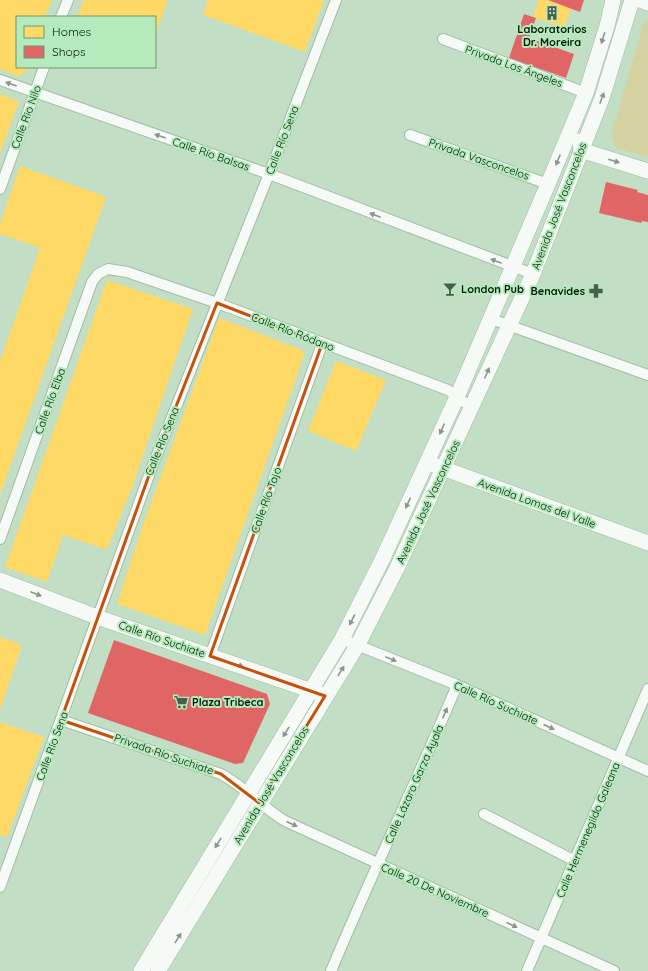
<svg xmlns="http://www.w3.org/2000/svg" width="648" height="971" font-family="Quicksand,sans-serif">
<rect width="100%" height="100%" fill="#c2dec5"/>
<polygon fill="#d5d2a2" points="648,21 648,157 616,148 611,135 644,22"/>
<g fill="#ffd966">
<polygon points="0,0 52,0 45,17 17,17 17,67 27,67 25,73 17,76 0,69"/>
<polygon points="84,0 168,0 155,35 155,17 77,17"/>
<polygon points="208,0 324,0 305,52 203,15"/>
<polygon points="539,0 547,0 571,8 564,28 533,17"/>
<polygon points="0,94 19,101 0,153"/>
<polygon points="20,166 106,197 0,495 0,361 40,248 0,234 0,224"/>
<polygon points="107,280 193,309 132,487 107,550 63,535 47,582 5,567"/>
<polygon points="219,318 302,350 304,355 205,635 117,604 143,525"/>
<polygon points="336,361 386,380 356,451 308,431"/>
<polygon points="0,637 22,645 0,710"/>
<polygon points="0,722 44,737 7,837 0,835"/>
</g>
<g fill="#e06666">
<polygon points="548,0 584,0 580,12"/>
<polygon points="524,14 536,18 529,38 574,54 566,78 509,58"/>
<polygon points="606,182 638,190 637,192 648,195 648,222 642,221 641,223 599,213"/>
<polygon points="114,640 267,694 270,704 243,763 235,764 88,713"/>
</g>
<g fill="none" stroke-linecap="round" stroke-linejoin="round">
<defs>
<g id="street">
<polyline points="61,17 68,0"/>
<polyline points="443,39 586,93"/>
<polyline points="0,80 269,174 533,274"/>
<polyline points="410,135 548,184"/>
<polyline points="0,189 44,67"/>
<polyline points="491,319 648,375"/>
<polyline points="0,539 92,282 98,274 108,269 127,272 217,303 448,390 472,408"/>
<polyline points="342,639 457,685 648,771"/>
<polyline points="210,656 322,344"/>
<path d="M61 720 221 774C245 787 262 807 285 821L614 971"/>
<polyline points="484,814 575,861"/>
<polyline points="0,887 152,467 269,174 336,0"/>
<path d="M331 971C371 875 417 781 457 685"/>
<polyline points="527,971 648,689"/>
</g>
<g id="secondary">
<polyline points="640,0 648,3"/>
<polyline points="580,141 581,150 648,171"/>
<polyline points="434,465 648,543"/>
<polyline points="0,580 97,617 321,694"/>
<polyline points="141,971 342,639 382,560 457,397 548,184 586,93 607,26 613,0"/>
<polyline points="158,971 357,646 397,568 533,274 602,98 632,0"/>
</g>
</defs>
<use href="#street" stroke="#a4bba7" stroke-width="12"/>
<use href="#secondary" stroke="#a4bba7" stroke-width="16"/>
<use href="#street" stroke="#f6faf6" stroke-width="10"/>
<use href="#secondary" stroke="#f6faf6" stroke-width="15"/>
</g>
<defs><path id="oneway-solid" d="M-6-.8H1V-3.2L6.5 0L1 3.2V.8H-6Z"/></defs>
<g fill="#8a958c">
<use href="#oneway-solid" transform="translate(603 38) rotate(108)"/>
<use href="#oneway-solid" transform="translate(11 84) rotate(-160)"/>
<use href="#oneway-solid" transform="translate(602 98) rotate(-69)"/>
<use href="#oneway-solid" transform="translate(160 136) rotate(-161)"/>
<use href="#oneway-solid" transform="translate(558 160) rotate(112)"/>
<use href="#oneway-solid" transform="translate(614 161) rotate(17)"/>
<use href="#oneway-solid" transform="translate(375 215) rotate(-159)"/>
<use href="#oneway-solid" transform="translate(496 261) rotate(-159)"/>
<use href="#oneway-solid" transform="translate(487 373) rotate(-66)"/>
<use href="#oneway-solid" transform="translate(442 429) rotate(114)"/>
<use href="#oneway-solid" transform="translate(408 503) rotate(115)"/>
<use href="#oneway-solid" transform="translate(36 594) rotate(21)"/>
<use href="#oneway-solid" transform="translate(352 620) rotate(117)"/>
<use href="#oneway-solid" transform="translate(391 659) rotate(22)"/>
<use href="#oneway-solid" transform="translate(238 665) rotate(18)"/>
<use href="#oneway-solid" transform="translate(341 671) rotate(-58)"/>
<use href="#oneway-solid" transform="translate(445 713) rotate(-67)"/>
<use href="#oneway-solid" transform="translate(549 727) rotate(24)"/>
<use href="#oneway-solid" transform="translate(286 732) rotate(122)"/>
<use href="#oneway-solid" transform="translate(292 824) rotate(25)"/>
<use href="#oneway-solid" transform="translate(218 843) rotate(121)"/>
<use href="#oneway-solid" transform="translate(512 925) rotate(24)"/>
<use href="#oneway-solid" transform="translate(178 938) rotate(-59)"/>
</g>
<path fill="none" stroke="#c6500c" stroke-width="3" stroke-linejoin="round" d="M217 303 322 344 210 656 325 696 259 803 221 774 61 720 152 467Z"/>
<defs>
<symbol id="building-bare" viewBox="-9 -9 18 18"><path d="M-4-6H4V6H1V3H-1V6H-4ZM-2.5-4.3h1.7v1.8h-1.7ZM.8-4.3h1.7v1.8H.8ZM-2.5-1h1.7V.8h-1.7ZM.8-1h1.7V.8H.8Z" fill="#485f4b" stroke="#b5ebbc" stroke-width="2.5" paint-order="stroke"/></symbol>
<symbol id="bar-bare" viewBox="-9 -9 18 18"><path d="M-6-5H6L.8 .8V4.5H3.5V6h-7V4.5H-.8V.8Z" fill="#485f4b" stroke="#b5ebbc" stroke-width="2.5" paint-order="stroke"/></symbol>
<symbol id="pharmacy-bare" viewBox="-9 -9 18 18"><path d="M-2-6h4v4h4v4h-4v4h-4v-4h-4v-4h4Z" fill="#485f4b" stroke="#b5ebbc" stroke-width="2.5" paint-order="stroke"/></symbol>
<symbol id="supermarket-bare" viewBox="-9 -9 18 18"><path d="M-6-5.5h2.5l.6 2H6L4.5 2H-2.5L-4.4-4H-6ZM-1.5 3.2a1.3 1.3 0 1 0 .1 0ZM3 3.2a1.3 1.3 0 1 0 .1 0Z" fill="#485f4b" stroke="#b5ebbc" stroke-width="2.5" paint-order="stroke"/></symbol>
</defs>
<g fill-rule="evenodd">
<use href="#building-bare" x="542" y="3" width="20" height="20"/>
<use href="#bar-bare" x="440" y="279" width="20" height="20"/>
<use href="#pharmacy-bare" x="586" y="281" width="20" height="20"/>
<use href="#supermarket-bare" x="171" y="692" width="20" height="20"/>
</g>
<g text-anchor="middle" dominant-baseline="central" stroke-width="4" stroke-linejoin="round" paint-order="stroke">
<g font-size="11" font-weight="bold" fill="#061a0a" stroke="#b5ebbc" text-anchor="start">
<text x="552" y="29" text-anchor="middle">Laboratorios<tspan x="552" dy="13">Dr. Moreira</tspan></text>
<text x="461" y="289">London Pub</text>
<text x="585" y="291" text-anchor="end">Benavides</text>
<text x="192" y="702">Plaza Tribeca</text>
</g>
<g font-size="11" fill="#061a0a" stroke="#b5ebbc">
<text transform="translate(514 66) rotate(20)">Privada Los Ángeles</text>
<text transform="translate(26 117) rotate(-70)">Calle Rio Nilo</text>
<text transform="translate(282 140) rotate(-69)">Calle Río Sena</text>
<text transform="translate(211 154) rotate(19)">Calle Río Balsas</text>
<text transform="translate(479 159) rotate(19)">Privada Vasconcelos</text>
<text transform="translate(559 206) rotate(-69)">Avenida José Vasconcelos</text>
<text transform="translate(293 332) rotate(21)">Calle Río Ródano</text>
<text transform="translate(50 401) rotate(-70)">Calle Río Elba</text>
<text transform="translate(162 441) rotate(-68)">Calle Río Sena</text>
<text transform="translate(266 500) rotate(-70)">Calle Río Tajo</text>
<text transform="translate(428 502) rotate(-65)">Avenida José Vasconcelos</text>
<text transform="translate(537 503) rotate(20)">Avenida Lomas del Valle</text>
<text transform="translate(162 639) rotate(19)">Calle Río Suchiate</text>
<text transform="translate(496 703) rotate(24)">Calle Río Suchiate</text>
<text transform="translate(52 746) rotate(-70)">Calle Río Sena</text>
<text transform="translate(164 754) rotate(19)">Privada Río Suchiate</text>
<text transform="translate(414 784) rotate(-66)">Calle Lázaro Garza Ayala</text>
<text transform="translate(271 785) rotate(-59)">Avenida José Vasconcelos</text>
<text transform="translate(588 830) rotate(-67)">Calle Hermenegildo Galeana</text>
<text transform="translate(435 890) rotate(24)">Calle 20 De Noviembre</text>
</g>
</g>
<rect x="16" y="16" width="140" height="52" fill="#b5ebbc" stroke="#6f9775"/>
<rect x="24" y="26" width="20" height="12" fill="#ffd966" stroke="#6f9775"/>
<text x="52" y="36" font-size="12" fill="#061a0a">Homes</text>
<rect x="24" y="46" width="20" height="12" fill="#e06666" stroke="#6f9775"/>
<text x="52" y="56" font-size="12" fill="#061a0a">Shops</text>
</svg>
